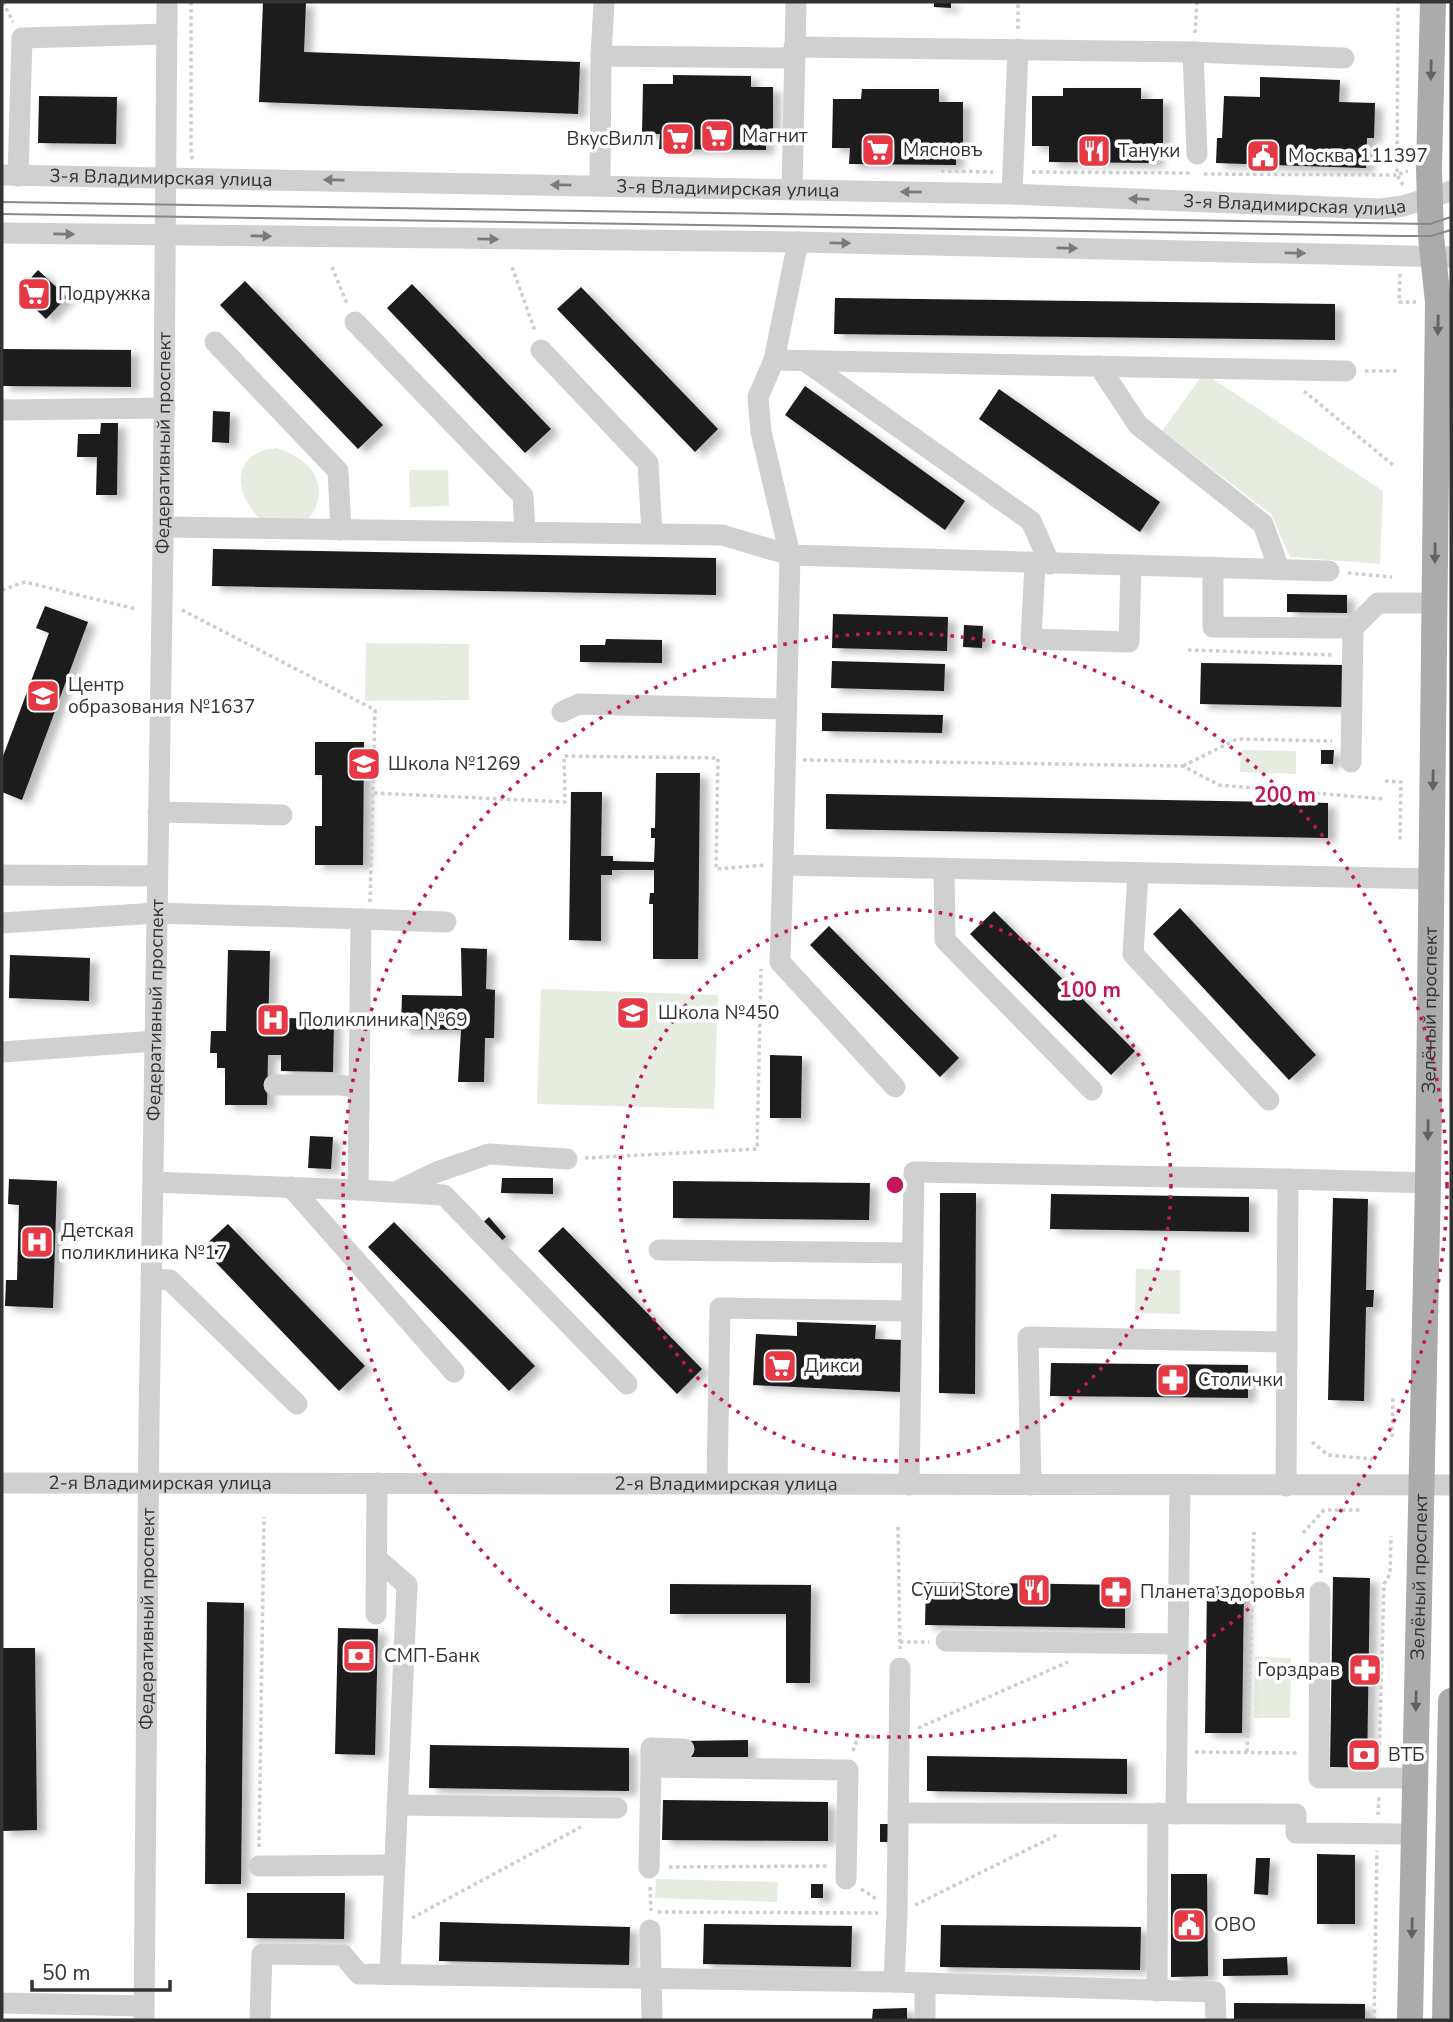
<svg xmlns="http://www.w3.org/2000/svg" width="1453" height="2022" font-family="'Nunito Sans',sans-serif">
<defs>
<filter id="shadow"><feDropShadow dx="8" dy="4.5" stdDeviation="3.5" flood-color="#0004"/></filter>
</defs>
<rect width="100%" height="100%" fill="#fff"/>
<g fill="#e6ecdf">
<polygon points="1204,373 1383,491 1380,564 1290,557 1271,514 1162,431"/>
<path d="M276 448C304 456 329 477 315 509 312 515 306 522 299 524 290 527 275 524 266 524 235 500 227 453 276 448Z"/>
<polygon points="409,470 448,470 449,506 410,507"/>
<polygon points="366,643 469,644 469,700 365,701"/>
<polygon points="1241,750 1296,751 1296,774 1240,772"/>
<polygon points="541,989 718,995 714,1109 537,1104"/>
<polygon points="1136,1269 1180,1270 1180,1314 1135,1313"/>
<polygon points="1255,1657 1291,1658 1290,1718 1254,1718"/>
<polygon points="656,1879 778,1882 777,1902 655,1898"/>
</g>
<g fill="#1a1a1a" filter="url(#shadow)">
<polygon points="263,2 306,2 304,52 580,62 578,114 259,102"/>
<polygon points="934,2 951,2 951,8 934,7"/>
<polygon points="673,75 751,76 751,87 773,87 773,130 766,130 766,150 659,149 660,134 642,134 643,84 673,84"/>
<polygon points="1260,77 1340,80 1339,102 1375,103 1374,138 1367,138 1366,168 1216,163 1217,138 1222,138 1224,96 1260,97"/>
<polygon points="1063,88 1141,88 1141,99 1163,99 1163,143 1156,143 1156,163 1049,162 1049,146 1032,146 1032,96 1063,96"/>
<polygon points="862,89 939,89 939,102 963,102 963,145 956,145 956,165 849,164 850,148 832,148 833,99 861,99"/>
<polygon points="39,96 117,97 116,144 38,143"/>
<polygon points="38,270 67,297 46,319 18,292"/>
<polygon points="245,281 383,425 358,449 220,305"/>
<polygon points="412,284 551,429 525,453 387,308"/>
<polygon points="581,287 718,429 695,452 557,309"/>
<polygon points="835,298 1335,304 1335,340 834,334"/>
<polygon points="2,349 131,350 131,387 2,386"/>
<polygon points="805,386 965,501 945,530 785,415"/>
<polygon points="999,389 1160,502 1140,532 979,419"/>
<polygon points="213,411 230,412 229,443 212,442"/>
<polygon points="101,423 118,423 117,495 96,495 97,457 77,457 78,434 100,434"/>
<polygon points="213,549 716,558 716,595 212,586"/>
<polygon points="1287,594 1347,595 1347,613 1287,612"/>
<polygon points="45,606 88,622 22,800 2,792 2,759 49,633 36,628"/>
<polygon points="833,614 948,617 947,651 832,648"/>
<polygon points="964,625 983,626 982,648 963,647"/>
<polygon points="606,639 662,640 662,663 580,662 580,645 605,645"/>
<polygon points="832,661 945,664 944,691 831,688"/>
<polygon points="1201,663 1344,665 1344,707 1200,704"/>
<polygon points="822,713 943,715 942,733 822,731"/>
<polygon points="315,742 364,742 363,865 315,865 315,826 322,826 322,775 315,775"/>
<polygon points="1321,750 1334,750 1333,764 1321,764"/>
<polygon points="656,773 700,773 698,959 653,959 653,904 649,904 650,893 654,893 654,870 612,870 612,875 601,875 601,941 569,940 571,792 602,792 601,856 613,856 613,861 654,862 655,838 651,838 651,828 655,828"/>
<polygon points="826,794 1328,803 1328,838 826,829"/>
<polygon points="1180,908 1316,1055 1289,1080 1153,934"/>
<polygon points="994,911 1135,1051 1111,1075 970,934"/>
<polygon points="829,926 959,1058 940,1077 810,945"/>
<polygon points="461,948 487,949 486,989 495,990 494,1038 485,1038 484,1082 458,1082 461,1030 401,1029 402,995 462,996"/>
<polygon points="228,950 270,951 268,1032 282,1033 282,1018 334,1019 333,1072 281,1071 281,1055 268,1055 267,1105 225,1105 225,1068 217,1068 217,1053 210,1053 211,1031 226,1031"/>
<polygon points="10,955 90,958 89,1001 9,998"/>
<polygon points="770,1055 802,1056 801,1118 770,1118"/>
<polygon points="310,1136 333,1137 331,1169 308,1168"/>
<polygon points="502,1178 553,1178 553,1194 501,1193"/>
<polygon points="9,1179 57,1181 53,1308 5,1306 6,1280 17,1280 19,1205 8,1204"/>
<polygon points="673,1181 870,1183 869,1220 673,1218"/>
<polygon points="940,1193 976,1193 975,1394 939,1393"/>
<polygon points="1051,1194 1249,1197 1249,1232 1050,1229"/>
<polygon points="1333,1198 1368,1199 1366,1290 1374,1290 1373,1307 1366,1307 1364,1401 1328,1400"/>
<polygon points="489,1217 506,1237 496,1246 479,1226"/>
<polygon points="394,1222 535,1366 509,1391 368,1247"/>
<polygon points="228,1224 365,1366 339,1391 202,1248"/>
<polygon points="563,1227 702,1369 677,1394 538,1251"/>
<polygon points="797,1322 876,1325 875,1339 903,1340 900,1392 753,1385 756,1334 797,1336"/>
<polygon points="1051,1363 1248,1365 1248,1398 1050,1396"/>
<polygon points="1333,1577 1370,1578 1367,1768 1330,1767"/>
<polygon points="926,1582 1125,1585 1125,1628 925,1625"/>
<polygon points="670,1584 811,1585 810,1683 786,1683 786,1614 670,1614"/>
<polygon points="1207,1586 1244,1587 1242,1733 1205,1733"/>
<polygon points="207,1602 244,1603 241,1884 205,1884"/>
<polygon points="338,1628 378,1629 375,1755 335,1754"/>
<polygon points="2,1648 35,1648 37,1830 2,1831"/>
<polygon points="748,1740 748,1757 684,1757 684,1741"/>
<polygon points="430,1745 629,1748 629,1791 429,1788"/>
<polygon points="927,1756 1127,1759 1127,1794 927,1791"/>
<polygon points="663,1800 828,1802 828,1841 662,1840"/>
<polygon points="880,1824 893,1824 894,1842 880,1842"/>
<polygon points="1317,1854 1355,1855 1355,1924 1317,1924"/>
<polygon points="1256,1858 1270,1858 1268,1895 1254,1894"/>
<polygon points="1171,1874 1207,1874 1208,1976 1171,1977"/>
<rect x="811" y="1884" width="12" height="14"/>
<polygon points="247,1893 345,1893 344,1939 247,1938"/>
<polygon points="440,1922 630,1927 629,1965 439,1961"/>
<polygon points="704,1924 852,1926 851,1967 703,1964"/>
<polygon points="941,1925 1141,1927 1140,1970 940,1967"/>
<polygon points="1287,1957 1288,1975 1223,1976 1223,1959"/>
<polygon points="1234,2003 1365,2004 1365,2020 1234,2020"/>
<polygon points="907,2008 907,2020 872,2020 873,2009"/>
</g>
<g fill="none" stroke-linecap="round" stroke-linejoin="round">
<g stroke="#cdcdcd" stroke-width="3.5" stroke-dasharray="3.5 3.5" stroke-linecap="butt">
<polyline points="3,2 13,22"/>
<polyline points="191,2 191,155 193,160"/>
<polyline points="1018,29 1018,2"/>
<polyline points="1195,33 1197,2"/>
<polyline points="941,171 993,172"/>
<polyline points="1032,172 1193,173"/>
<polyline points="1204,174 1397,175 1398,2"/>
<polyline points="1403,185 1397,175 1408,171"/>
<polyline points="332,267 347,304"/>
<polyline points="512,267 535,331"/>
<polyline points="1400,274 1399,302 1416,302"/>
<polyline points="1365,371 1397,371"/>
<polyline points="1304,391 1394,466"/>
<polyline points="1348,573 1392,577"/>
<polyline points="2,590 25,582 136,609"/>
<polyline points="182,610 375,710 370,902"/>
<polyline points="1188,650 1333,655"/>
<polyline points="803,760 1183,766 1219,785 1384,799"/>
<polyline points="1183,766 1237,739 1332,741"/>
<polyline points="1385,781 1401,782 1400,842"/>
<polyline points="374,793 565,802 564,756 718,758 716,869 765,865"/>
<polyline points="585,1158 757,1149 761,969"/>
<polyline points="1392,1437 1393,1398"/>
<polyline points="1312,1442 1328,1455 1372,1459"/>
<polyline points="898,1527 900,1649"/>
<polyline points="1303,1533 1324,1510 1362,1510"/>
<polyline points="1321,1573 1321,1533"/>
<polyline points="900,1642 929,1642"/>
<polyline points="918,1728 1068,1662"/>
<polyline points="853,1751 858,1737 880,1737"/>
<polyline points="1195,1752 1299,1753"/>
<polyline points="1247,1752 1254,1532"/>
<polyline points="1379,1759 1384,1584 1390,1574 1391,1536"/>
<polyline points="1378,1815 1379,1795"/>
<polyline points="259,1847 264,1517"/>
<polyline points="669,1867 829,1866"/>
<polyline points="650,1887 651,1911"/>
<polyline points="861,1889 878,1900"/>
<polyline points="915,1905 1059,1834"/>
<polyline points="658,1912 878,1913"/>
<polyline points="412,1918 581,1827"/>
<polyline points="1374,2020 1377,1851"/>
</g>
<g stroke="#d0d0d0" stroke-width="21">
<polyline points="794,47 1193,52 1344,58"/>
<polyline points="1193,52 1197,154"/>
<polyline points="601,56 604,2"/>
<path id="s1" d="M2 175 1012 194 1380 209 1403 206 1451 191"/>
<polyline points="18,176 22,38 167,34"/>
<polyline points="600,185 601,56 794,58"/>
<polyline points="792,189 796,2"/>
<polyline points="1012,194 1018,49"/>
<polyline points="2,233 798,242 1451,257"/>
<polyline points="798,242 774,360 758,397 761,432 790,555 783,865 1432,879"/>
<polyline points="355,322 523,496 525,532"/>
<polyline points="215,342 338,471 341,530"/>
<polyline points="541,350 648,463 652,534"/>
<polyline points="774,360 1346,371"/>
<polyline points="805,361 1031,521 1050,564"/>
<polyline points="1099,366 1138,425 1263,524 1279,569"/>
<polyline points="2,410 165,408"/>
<polyline points="163,527 722,535 790,555 1329,571"/>
<polyline points="1035,564 1031,639 1129,642 1131,565"/>
<polyline points="1213,567 1213,627 1353,628 1378,603 1435,603"/>
<polyline points="562,712 579,704 787,709"/>
<polyline points="1351,762 1353,628"/>
<polyline points="158,812 282,815"/>
<polyline points="783,865 780,962 895,1087"/>
<polyline points="944,868 945,940 1092,1090"/>
<polyline points="1138,873 1133,954 1269,1100"/>
<polyline points="2,875 157,876"/>
<polyline points="361,919 446,922"/>
<polyline points="2,923 156,913 361,919 358,1190 153,1182"/>
<polyline points="2,1052 155,1041"/>
<polyline points="274,1085 340,1085 359,1088"/>
<polyline points="291,1187 454,1372"/>
<polyline points="358,1190 444,1195 627,1384"/>
<polyline points="398,1191 437,1172 489,1154 567,1159"/>
<polyline points="659,1250 913,1253"/>
<polyline points="151,1279 170,1280 297,1404"/>
<path id="s2" d="M2 1483 1451 1485"/>
<polyline points="717,1484 720,1308 912,1311"/>
<polyline points="909,1485 914,1172 1288,1179"/>
<polyline points="1031,1485 1028,1337 1287,1342"/>
<polyline points="1286,1486 1288,1179 1428,1183"/>
<polyline points="377,1559 407,1585 390,1974"/>
<polyline points="1320,1592 1319,1778 1415,1778"/>
<polyline points="376,1614 377,1483"/>
<polyline points="946,1641 1178,1644"/>
<polyline points="900,1668 897,1913 894,1982 925,1983 925,2020"/>
<polyline points="684,1749 651,1748 651,1767 848,1770 846,1879"/>
<polyline points="397,1805 617,1808"/>
<polyline points="898,1813 1296,1814 1296,1833 1414,1834"/>
<polyline points="1176,1814 1180,1485"/>
<polyline points="259,1866 395,1865"/>
<polyline points="649,1868 651,1767"/>
<polyline points="650,1930 652,2020"/>
<polyline points="925,1983 1215,1992 1216,2020"/>
<polyline points="1157,1991 1158,1813"/>
<polyline points="2,2003 144,2006"/>
<path id="s3" d="M144 2020 149 1422 163 544 167 2"/>
<polyline points="260,2020 262,1954 343,1955 359,1974 894,1982"/>
</g>
<g stroke="#ababab" stroke-width="26">
<path id="s4" d="M1410 2020 1428 1183 1436 472 1438 302 1431 236 1429 169 1433 2"/>
<polyline points="1445,2020 1451,1701"/>
</g>
<g stroke="#888" stroke-width="2">
<polyline points="2,202 1430,224 1451,217"/>
<polyline points="2,214 1401,236 1431,236 1451,230"/>
</g>
</g>
<defs><path id="oneway-solid" d="M-6-.8H1V-3.2L6.5 0L1 3.2V.8H-6Z" transform="scale(1.75)"/></defs>
<g fill="#636363">
<use href="#oneway-solid" transform="translate(1431 70) rotate(91)"/>
<use href="#oneway-solid" transform="translate(1438 325) rotate(91)"/>
<use href="#oneway-solid" transform="translate(1435 553) rotate(91)"/>
<use href="#oneway-solid" transform="translate(1433 780) rotate(91)"/>
<use href="#oneway-solid" transform="translate(1428 1130) rotate(91)"/>
<use href="#oneway-solid" transform="translate(1416 1701) rotate(91)"/>
<use href="#oneway-solid" transform="translate(1412 1928) rotate(91)"/>
</g>
<g fill="#7a7a7a">
<use href="#oneway-solid" transform="translate(334 180) rotate(-179)"/>
<use href="#oneway-solid" transform="translate(561 185) rotate(-179)"/>
<use href="#oneway-solid" transform="translate(911 192) rotate(-179)"/>
<use href="#oneway-solid" transform="translate(1139 199) rotate(-178)"/>
<use href="#oneway-solid" transform="translate(64 234) rotate(1)"/>
<use href="#oneway-solid" transform="translate(261 236) rotate(1)"/>
<use href="#oneway-solid" transform="translate(488 239) rotate(1)"/>
<use href="#oneway-solid" transform="translate(840 243) rotate(1)"/>
<use href="#oneway-solid" transform="translate(1067 248) rotate(1)"/>
<use href="#oneway-solid" transform="translate(1295 253) rotate(1)"/>
</g>
<g fill="none" stroke="#c2185b" stroke-width="3.5" stroke-dasharray="3.5 7">
<circle cx="895" cy="1185" r="276"/>
<circle cx="895" cy="1185" r="552"/>
</g>
<defs>
<symbol id="supermarket-square" viewBox="-11 -11 22 22"><rect x="-9" y="-9" width="18" height="18" rx="4" fill="#e63946" stroke="#fff"/><path d="M-6-5.5h2.5l.6 2H6L4.5 2H-2.5L-4.4-4H-6ZM-1.5 3.2a1.3 1.3 0 1 0 .1 0ZM3 3.2a1.3 1.3 0 1 0 .1 0Z" fill="#fff"/></symbol>
<symbol id="restaurant-square" viewBox="-11 -11 22 22"><rect x="-9" y="-9" width="18" height="18" rx="4" fill="#e63946" stroke="#fff"/><path d="M-5-6h1v4h1v-4h1v4h1v-4h1v5L-1.5 .5V6h-2V.5L-5-1ZM5-6V6H3V1.5H1.5Q1.5-4 5-6Z" fill="#fff"/></symbol>
<symbol id="civic-square" viewBox="-11 -11 22 22"><rect x="-9" y="-9" width="18" height="18" rx="4" fill="#e63946" stroke="#fff"/><path d="M-.6-6.5H3V-4.5H.6V-3L4-1V1h2V6H-6V1h2V-1L-.6-3ZM-1.2 2.5V6h2.4V2.5Z" fill="#fff"/></symbol>
<symbol id="school-square" viewBox="-11 -11 22 22"><rect x="-9" y="-9" width="18" height="18" rx="4" fill="#e63946" stroke="#fff"/><path d="M0-5L7-2L0 1L-7-2ZM-4 1L0 2.5L4 1V4Q0 6-4 4Z" fill="#fff"/></symbol>
<symbol id="hospital-square" viewBox="-11 -11 22 22"><rect x="-9" y="-9" width="18" height="18" rx="4" fill="#e63946" stroke="#fff"/><path d="M-5-5h3v3.5h4V-5h3V5h-3V1.5h-4V5h-3Z" fill="#fff"/></symbol>
<symbol id="pharmacy-square" viewBox="-11 -11 22 22"><rect x="-9" y="-9" width="18" height="18" rx="4" fill="#e63946" stroke="#fff"/><path d="M-2-6h4v4h4v4h-4v4h-4v-4h-4v-4h4Z" fill="#fff"/></symbol>
<symbol id="bank-square" viewBox="-11 -11 22 22"><rect x="-9" y="-9" width="18" height="18" rx="4" fill="#e63946" stroke="#fff"/><path d="M-6-4H6V4H-6ZM0-2.3a2.3 2.3 0 1 0 0 4.6a2.3 2.3 0 1 0 0-4.6Z" fill="#fff"/></symbol>
</defs>
<g fill-rule="evenodd">
<use href="#supermarket-square" x="698" y="117" width="38" height="38"/>
<use href="#supermarket-square" x="659" y="120" width="38" height="38"/>
<use href="#supermarket-square" x="859" y="131" width="38" height="38"/>
<use href="#restaurant-square" x="1075" y="132" width="38" height="38"/>
<use href="#civic-square" x="1244" y="137" width="38" height="38"/>
<use href="#supermarket-square" x="15" y="275" width="38" height="38"/>
<use href="#school-square" x="24" y="677" width="38" height="38"/>
<use href="#school-square" x="345" y="745" width="38" height="38"/>
<use href="#school-square" x="614" y="994" width="38" height="38"/>
<use href="#hospital-square" x="254" y="1001" width="38" height="38"/>
<use href="#hospital-square" x="18" y="1223" width="38" height="38"/>
<use href="#supermarket-square" x="761" y="1347" width="38" height="38"/>
<use href="#pharmacy-square" x="1154" y="1361" width="38" height="38"/>
<use href="#restaurant-square" x="1015" y="1571" width="38" height="38"/>
<use href="#pharmacy-square" x="1097" y="1573" width="38" height="38"/>
<use href="#bank-square" x="340" y="1637" width="38" height="38"/>
<use href="#pharmacy-square" x="1346" y="1651" width="38" height="38"/>
<use href="#bank-square" x="1345" y="1736" width="38" height="38"/>
<use href="#civic-square" x="1170" y="1906" width="38" height="38"/>
</g>
<g text-anchor="middle" dominant-baseline="central" stroke-width="7" stroke-linejoin="round" paint-order="stroke">
<g font-size="19" fill="#333" stroke="#fff" text-anchor="start">
<text x="742" y="136">Магнит</text>
<text x="654" y="139" text-anchor="end">ВкусВилл</text>
<text x="903" y="150">Мясновъ</text>
<text x="1118" y="151">Тануки</text>
<text x="1288" y="156">Москва 111397</text>
<text x="58" y="294">Подружка</text>
<text x="68" y="685">Центр<tspan x="68" dy="22">образования №1637</tspan></text>
<text x="388" y="764">Школа №1269</text>
<text x="658" y="1013">Школа №450</text>
<text x="298" y="1020">Поликлиника №69</text>
<text x="61" y="1231">Детская<tspan x="61" dy="22">поликлиника №17</tspan></text>
<text x="804" y="1366">Дикси</text>
<text x="1198" y="1380">Столички</text>
<text x="1010" y="1590" text-anchor="end">Суши Store</text>
<text x="1140" y="1592">Планета здоровья</text>
<text x="384" y="1656">СМП-Банк</text>
<text x="1340" y="1670" text-anchor="end">Горздрав</text>
<text x="1388" y="1755">ВТБ</text>
<text x="1214" y="1925">ОВО</text>
</g>
<g font-size="19" fill="#333" stroke="#fff">
<text stroke="none"><textPath href="#s1" startOffset="159">3-я Владимирская улица</textPath></text>
<text stroke="none"><textPath href="#s1" startOffset="726">3-я Владимирская улица</textPath></text>
<text stroke="none"><textPath href="#s1" startOffset="1293">3-я Владимирская улица</textPath></text>
<text stroke="none"><textPath href="#s3" startOffset="1577">Федеративный проспект</textPath></text>
<text stroke="none"><textPath href="#s3" startOffset="1010">Федеративный проспект</textPath></text>
<text stroke="none"><textPath href="#s4" startOffset="1010">Зелёный проспект</textPath></text>
<text stroke="none"><textPath href="#s2" startOffset="158">2-я Владимирская улица</textPath></text>
<text stroke="none"><textPath href="#s2" startOffset="724">2-я Владимирская улица</textPath></text>
<text stroke="none"><textPath href="#s4" startOffset="443">Зелёный проспект</textPath></text>
<text stroke="none"><textPath href="#s3" startOffset="401">Федеративный проспект</textPath></text>
</g>
</g>
<circle cx="895" cy="1185" r="10" fill="#c2185b" stroke="#fff" stroke-width="3.5"/>
<g font-size="21" text-anchor="middle" font-weight="bold" fill="#c2185b" stroke="#fff" stroke-width="7" stroke-linejoin="round" paint-order="stroke">
<text x="1285" y="802">200 m</text>
<text x="1090" y="997">100 m</text>
</g>
<rect width="1453" height="2022" fill="none" stroke="#333333" stroke-width="7"/>
<path d="M32 1980v10h138v-10" fill="none" stroke="#333333" stroke-width="3.5"/>
<text x="42" y="1980" font-size="21" fill="#333333" stroke="#ffffff" stroke-width="5" paint-order="stroke">50 m</text>
</svg>
